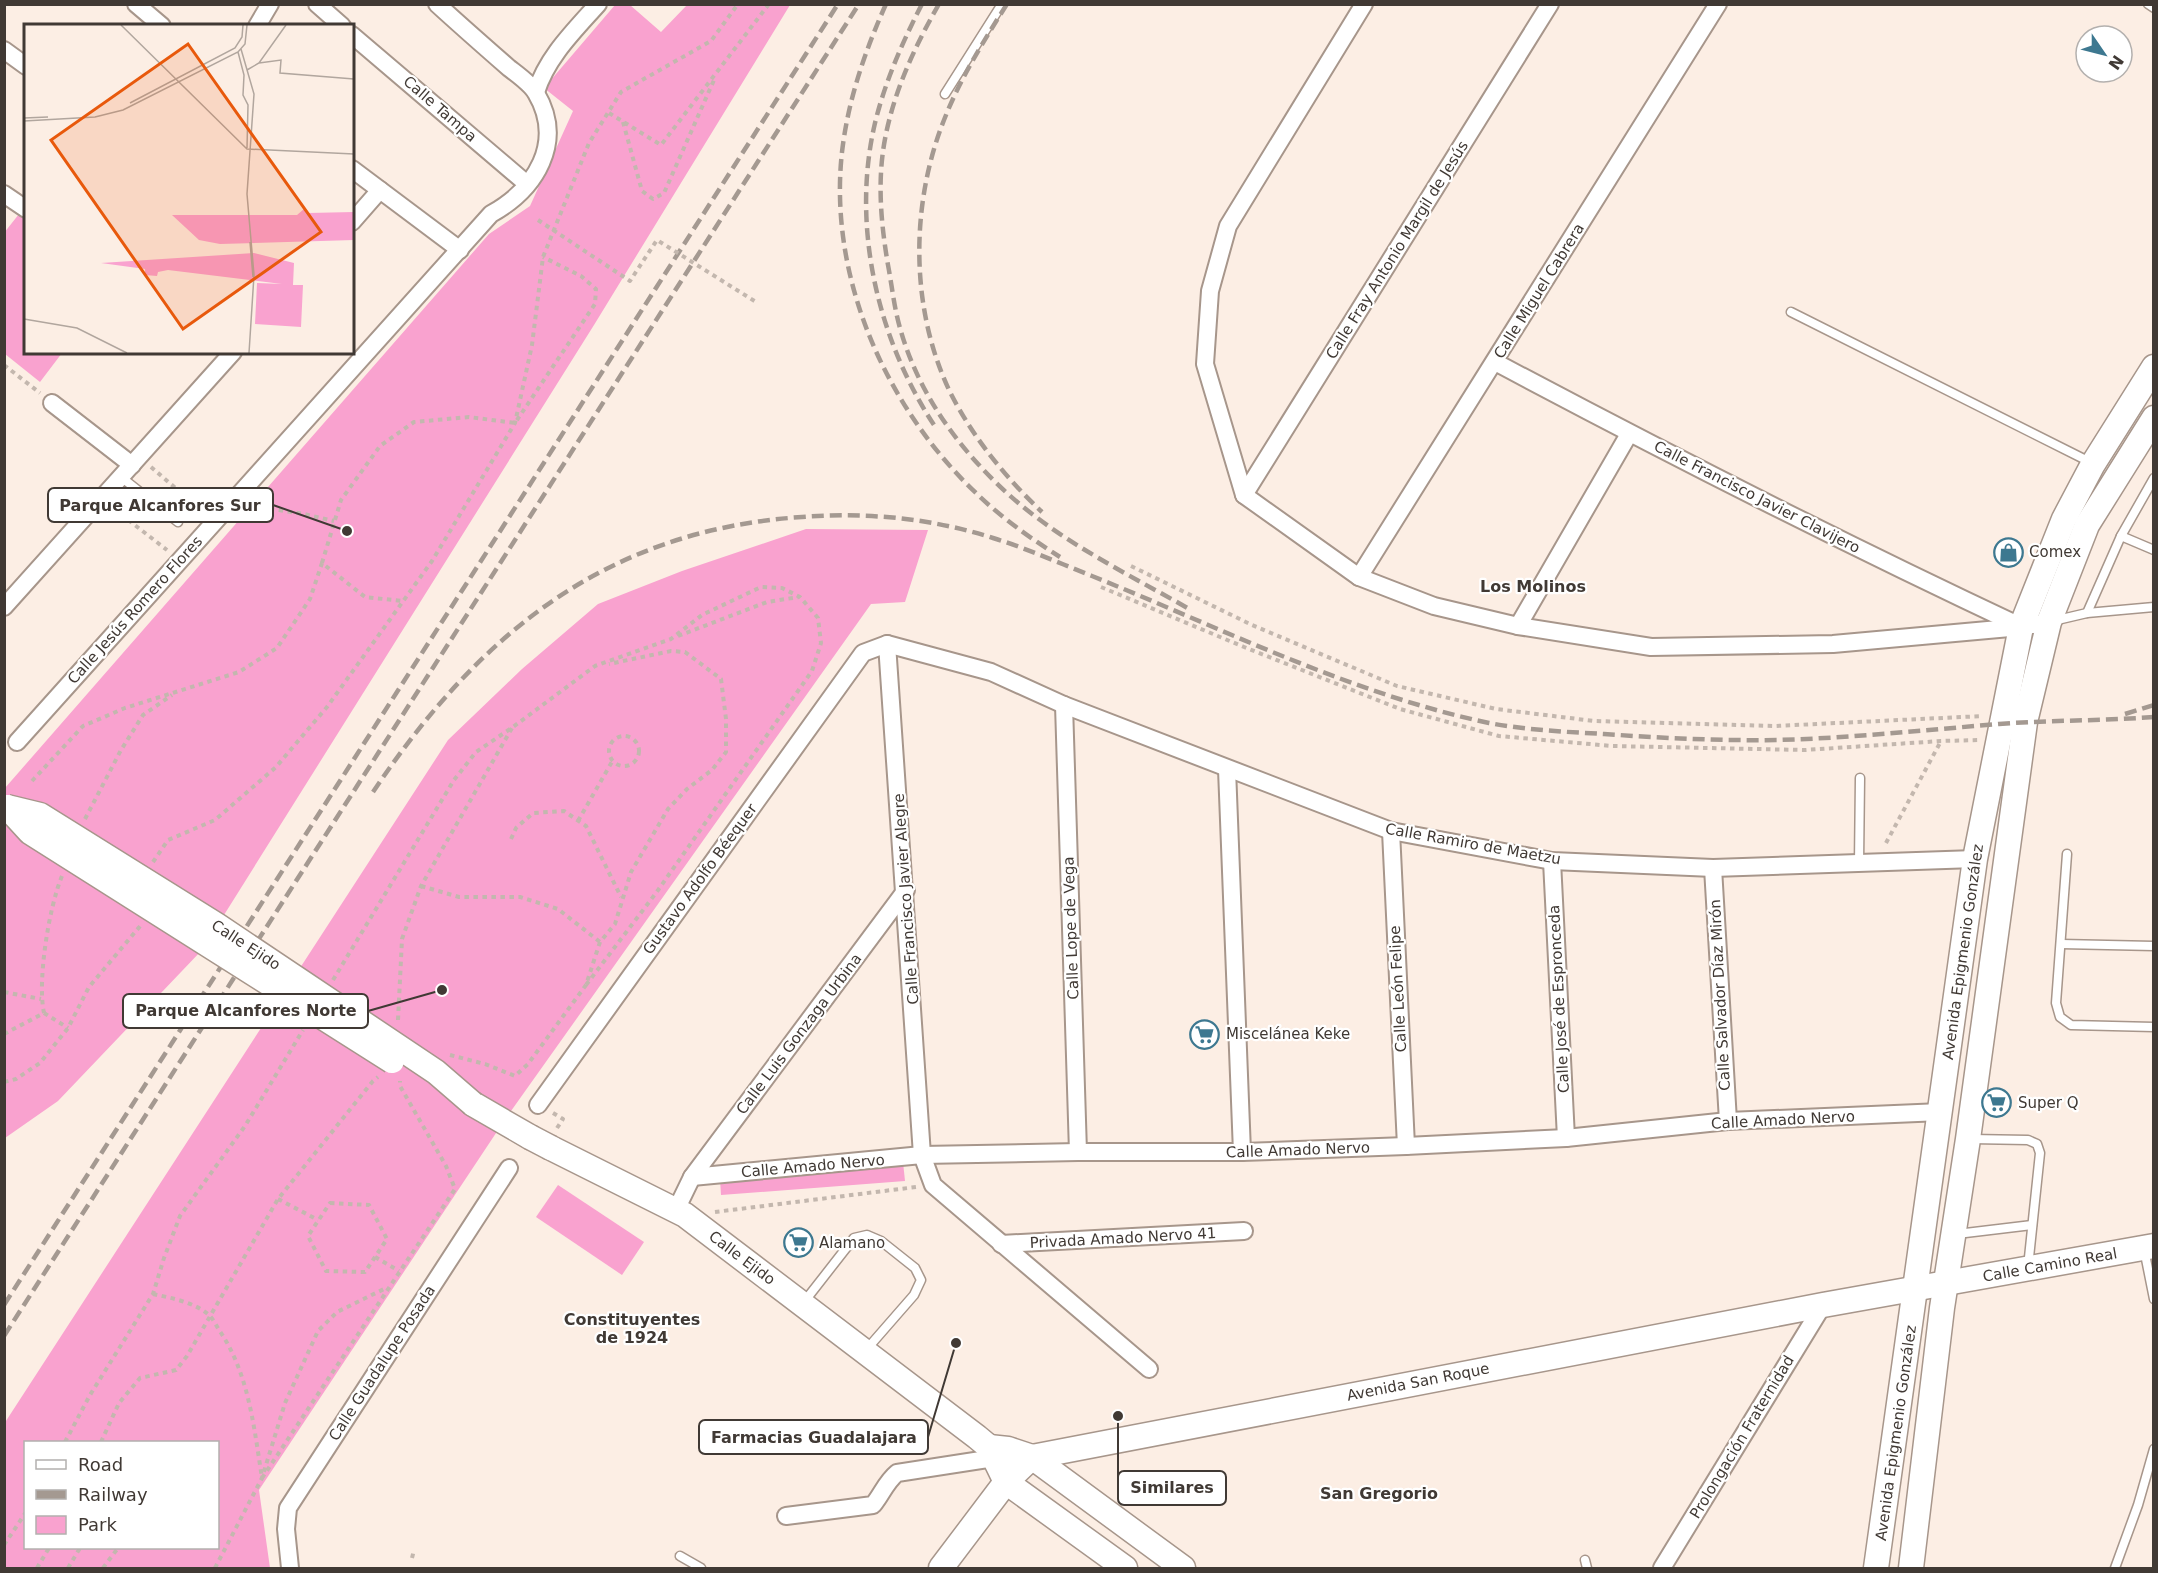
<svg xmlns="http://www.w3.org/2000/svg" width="2158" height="1573" font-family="'DejaVu Sans',sans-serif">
<rect width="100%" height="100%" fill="#fceee4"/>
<g fill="#f9a2cf" fill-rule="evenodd">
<polygon points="615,5 630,5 661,32 687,5 790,5 594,325 202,950 58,1101 5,1138 5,788 489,234 530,206 573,111 544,88"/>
<polygon points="19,214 25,219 26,352 62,353 40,382 5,354 4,233"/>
<path d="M806 529 928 530 905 602 871 604 504 1121 259 1490 270 1568H5L4 1424 448 740 522 669 598 604 682 571ZM26 1442H218V1548H26Z"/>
<polygon points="903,1162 905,1181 721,1195 720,1179"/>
<polygon points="558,1185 644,1242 622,1275 536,1217"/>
</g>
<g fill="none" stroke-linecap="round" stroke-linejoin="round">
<defs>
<g id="lane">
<polyline points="2148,4 2154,8"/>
<polyline points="945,94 1002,4"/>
<polyline points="1791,312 2090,462"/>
<polyline points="121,477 178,522"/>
<polyline points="2121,536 2154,550"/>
<polyline points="2087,613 2154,607"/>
<polyline points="2053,621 2087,613 2121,536 2154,478"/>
<polyline points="2067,854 2056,1003 2060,1017 2071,1025 2154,1027"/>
<polyline points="1859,863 1860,778"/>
<polyline points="2061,944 2154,946"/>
<polyline points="1971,1139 2028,1140 2037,1144 2040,1153 2028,1267"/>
<polyline points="1957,1234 2032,1225"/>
<polyline points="2144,1249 2154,1299"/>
<polyline points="804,1302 854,1238 867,1235 881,1241 915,1268 921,1280 914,1295 866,1350"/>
<polyline points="680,1556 701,1568"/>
<polyline points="1585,1560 1587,1568"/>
<polyline points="2115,1568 2138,1505 2154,1449"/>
</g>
<g id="street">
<polyline points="136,4 162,26"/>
<polyline points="317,4 342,26"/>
<polyline points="1364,4 1228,226 1210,291 1205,364 1244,495 1359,577 1434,606 1518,626 1651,647 1833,644 2021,627 2049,622"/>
<polyline points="257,26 270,4"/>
<polyline points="352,35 527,184"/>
<polyline points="4,50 26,66"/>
<path d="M536 92C547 57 574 31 598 4"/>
<polyline points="352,169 460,250"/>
<polyline points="4,194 26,209"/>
<polyline points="352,222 380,190"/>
<path d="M1495 362C1668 454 1843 543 2020 626"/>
<polyline points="52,403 132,465"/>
<polyline points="1244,495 1550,4"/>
<polyline points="1359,577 1718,4"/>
<polyline points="4,607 233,352"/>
<polyline points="1518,626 1629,434"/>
<polyline points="887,644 922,1155 933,1185 1149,1369"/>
<polyline points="1064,705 1078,1152"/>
<path d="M17 742 491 214C536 189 565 142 536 93 531 84 518 75 509 68 485 47 461 26 437 4"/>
<polyline points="1227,769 1242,1152"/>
<polyline points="1391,831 1406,1146"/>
<polyline points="1552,861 1566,1138"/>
<polyline points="1713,868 1728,1121"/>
<polyline points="538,1105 863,653 887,644 991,672 1064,705 1391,831 1552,861 1713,868 1975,859"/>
<polyline points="692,1177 922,1155 1078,1152 1242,1152 1406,1146 1566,1138 1728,1121 1941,1112"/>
<polyline points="676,1210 692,1177 906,890"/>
<polyline points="1001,1244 1244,1231"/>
<path d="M786 1516 873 1505C882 1494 886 1482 897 1473L994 1458"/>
<polyline points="290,1568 286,1529 288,1508 509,1168"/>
<polyline points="1662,1568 1823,1305"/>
</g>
<g id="secondary">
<polyline points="473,1104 530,1137"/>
<polyline points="551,1148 685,1215 977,1437 989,1447 1006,1482 1125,1568"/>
<polyline points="989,1447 1008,1449 1032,1457 1183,1568"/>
<polyline points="941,1568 1006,1482 1032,1457 1823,1305 2154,1246"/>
<polyline points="1876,1568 1975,859 2021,627 2064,519 2093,464 2154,367"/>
<polyline points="1911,1568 1942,1308 1968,1139 2025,722 2049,622 2087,525 2154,418"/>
</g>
</defs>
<use href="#lane" stroke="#a7968b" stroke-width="11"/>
<use href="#street" stroke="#a7968b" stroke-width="20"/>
<use href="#secondary" stroke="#a7968b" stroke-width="27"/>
<g stroke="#c3b7ae" stroke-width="4" stroke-dasharray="4.5 4.5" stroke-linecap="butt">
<polyline points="609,113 661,145 769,4"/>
<polyline points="623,122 642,191 653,199 664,193 714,80"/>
<polyline points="4,365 40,393"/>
<polyline points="151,467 202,511"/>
<polyline points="252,506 304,514 334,521"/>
<polyline points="114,509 167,550"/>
<polyline points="322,563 341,500 380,446 414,422 469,417 515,423 595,304 596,289 581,276 543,257"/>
<polyline points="1131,566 1252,625 1397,686 1496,709 1594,721 1775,726 1983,716"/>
<polyline points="1101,587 1244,647 1400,709 1499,736 1612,746 1805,750 1941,741 1978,740"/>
<polyline points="678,636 767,602 799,597"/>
<circle cx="624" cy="751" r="15"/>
<polyline points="32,781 83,726 125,708 239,672 277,648 310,599 322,563 365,597 402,601"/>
<polyline points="85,819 121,750 143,715 172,695"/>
<polyline points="578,821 613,760"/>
<polyline points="511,839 516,828 533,813 564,811 586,826 621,897"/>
<polyline points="1886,843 1941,741"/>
<polyline points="153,862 168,840 215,820 276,767 327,707 432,561 515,423 532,345 543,257 589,143 621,92 711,41 738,4"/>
<polyline points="421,886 459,897 520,897 558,909 600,942"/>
<polyline points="333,980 454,780 476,752 513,727 595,666 671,639 702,615 761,587 782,588 800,597 818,618 821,643 812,671 656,893 586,985"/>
<polyline points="4,992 41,999"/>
<polyline points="44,1013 68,1028"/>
<polyline points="398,1020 402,939 421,886 512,728"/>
<path d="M4 1034 44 1013C37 981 49 907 62 876"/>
<polyline points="450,1055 485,1064 515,1076 528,1064 586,985 600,942 615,924 631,872 668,809 687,789 712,770 726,752 726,719 721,679 685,652 671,651 609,664"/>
<polyline points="4,1082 16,1079 40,1063 68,1028 89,987 141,925"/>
<polyline points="553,1113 563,1119 557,1128"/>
<polyline points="278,1199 318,1220"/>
<polygon points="330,1203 369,1205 387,1239 365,1272 326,1271 308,1236"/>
<polyline points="715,1212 916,1187"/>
<polyline points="375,1257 399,1271"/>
<path d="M153 1294C171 1298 194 1302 209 1315 213 1319 216 1325 219 1330 249 1373 254 1428 262 1478L455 1189 446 1166 400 1086V1081"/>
<polyline points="65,1442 90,1395 153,1294 164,1258 180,1216 245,1126 303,1030"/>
<polyline points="101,1442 119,1403 140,1378 176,1370 187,1356 278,1199 373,1081 378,1077"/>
<polyline points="4,1545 26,1512"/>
<polyline points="412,1558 414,1550"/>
<polyline points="37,1568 49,1548"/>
<polyline points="68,1568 80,1548"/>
<polyline points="103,1568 118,1548"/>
<polyline points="215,1568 262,1478 285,1403 318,1331 337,1312 386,1288"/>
</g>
<use href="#lane" stroke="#fff" stroke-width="8"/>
<use href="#street" stroke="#fff" stroke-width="16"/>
<use href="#secondary" stroke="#fff" stroke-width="24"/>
<g stroke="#a49991" stroke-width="4.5" stroke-dasharray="12 6" stroke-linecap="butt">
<path d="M886 4C865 51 848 100 842 152 828 277 886 408 977 494 1002 518 1030 538 1060 557"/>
<path d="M922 4C902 43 885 82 875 123 851 225 877 338 934 425"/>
<path d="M939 4C915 46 894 91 885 139 877 181 881 224 888 265 892 286 894 307 900 328 918 393 958 448 1007 493 1061 542 1128 574 1191 610"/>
<path d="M1007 4C983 42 960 79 944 120 910 206 910 310 951 394 974 439 1006 478 1042 512"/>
<polyline points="2125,714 2154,705"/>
<path d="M373 792C479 634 606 530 802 517 866 512 931 518 993 538 1026 548 1059 563 1092 576 1221 628 1352 694 1489 723 1526 730 1567 732 1604 734 1662 738 1720 741 1778 740 1852 738 1925 730 1999 724 2051 720 2102 721 2154 717"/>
<polyline points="4,1305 838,4"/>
<polyline points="4,1336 859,4"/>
</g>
<defs>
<g id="secondary-bridge">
<polyline points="7,807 40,815 218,926 436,1072 473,1104"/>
<polyline points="7,807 30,832 392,1061"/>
<polyline points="530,1137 551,1148"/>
</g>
</defs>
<use href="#secondary-bridge" stroke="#a7968b" stroke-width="27" stroke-linecap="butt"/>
<polyline stroke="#c3b7ae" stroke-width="4" stroke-dasharray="4.5 4.5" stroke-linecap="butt" points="538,220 630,281 657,240 756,302"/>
<use href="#secondary-bridge" stroke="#fff" stroke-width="24"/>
</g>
<defs>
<symbol id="shop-ring" viewBox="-11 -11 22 22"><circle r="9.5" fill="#fff" stroke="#3d7890" stroke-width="1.5"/><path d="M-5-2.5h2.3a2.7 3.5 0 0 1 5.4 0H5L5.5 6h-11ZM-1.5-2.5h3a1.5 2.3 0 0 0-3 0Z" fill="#3d7890"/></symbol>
<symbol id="supermarket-ring" viewBox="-11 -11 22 22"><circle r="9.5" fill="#fff" stroke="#3d7890" stroke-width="1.5"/><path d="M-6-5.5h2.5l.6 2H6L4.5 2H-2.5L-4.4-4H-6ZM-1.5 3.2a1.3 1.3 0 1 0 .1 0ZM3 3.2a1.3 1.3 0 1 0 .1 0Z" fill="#3d7890"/></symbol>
</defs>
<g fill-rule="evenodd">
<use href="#shop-ring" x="1992" y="536" width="33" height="33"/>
<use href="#supermarket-ring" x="1188" y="1018" width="33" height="33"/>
<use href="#supermarket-ring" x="1980" y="1086" width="33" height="33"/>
<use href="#supermarket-ring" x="782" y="1226" width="33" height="33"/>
</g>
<g text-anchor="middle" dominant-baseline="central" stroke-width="4.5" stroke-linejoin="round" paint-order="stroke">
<g font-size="15" fill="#403934" stroke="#fff">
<text transform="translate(440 109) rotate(41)">Calle Tampa</text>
<text transform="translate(1397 250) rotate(-58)">Calle Fray Antonio Margil de Jesús</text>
<text transform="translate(1539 291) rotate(-58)">Calle Miguel Cabrera</text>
<text transform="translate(1757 497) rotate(27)">Calle Francisco Javier Clavijero</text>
<text transform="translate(135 610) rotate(-48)">Calle Jesús Romero Flores</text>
<text transform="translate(1473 844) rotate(10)">Calle Ramiro de Maetzu</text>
<text transform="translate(700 879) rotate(-54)">Gustavo Adolfo Béequer</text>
<text transform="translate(906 899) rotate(-94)">Calle Francisco Javier Alegre</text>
<text transform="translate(1071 928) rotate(-92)">Calle Lope de Vega</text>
<text transform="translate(246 945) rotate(33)">Calle Ejido</text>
<text transform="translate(1963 952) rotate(-82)">Avenida Epigmenio González</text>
<text transform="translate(1398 989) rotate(-93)">Calle León Felipe</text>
<text transform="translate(1720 995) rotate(-93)">Calle Salvador Díaz Mirón</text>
<text transform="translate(1559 999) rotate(-93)">Calle José de Espronceda</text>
<text transform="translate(799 1034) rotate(-53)">Calle Luis Gonzaga Urbina</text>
<text transform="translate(1783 1120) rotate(-3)">Calle Amado Nervo</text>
<text transform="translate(1298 1150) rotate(-2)">Calle Amado Nervo</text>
<text transform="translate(813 1166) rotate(-5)">Calle Amado Nervo</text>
<text transform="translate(1123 1238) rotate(-3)">Privada Amado Nervo 41</text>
<text transform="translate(742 1258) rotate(37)">Calle Ejido</text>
<text transform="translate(2050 1265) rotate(-10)">Calle Camino Real</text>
<text transform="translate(382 1363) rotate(-57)">Calle Guadalupe Posada</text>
<text transform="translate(1418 1382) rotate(-11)">Avenida San Roque</text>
<text transform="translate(1896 1433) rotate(-82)">Avenida Epigmenio González</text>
<text transform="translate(1742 1437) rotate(-59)">Prolongación Fraternidad</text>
</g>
<g font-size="15" fill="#403934" stroke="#fff" text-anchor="start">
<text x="2029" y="552">Comex</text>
<text x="1226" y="1034">Miscelánea Keke</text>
<text x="2018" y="1103">Super Q</text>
<text x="819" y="1243">Alamano</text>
</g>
<g font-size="16" font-weight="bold" fill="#403934" stroke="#fff">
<text x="1533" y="586">Los Molinos</text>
<text x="632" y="1319">Constituyentes<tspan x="632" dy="18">de 1924</tspan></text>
<text x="1379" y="1493">San Gregorio</text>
</g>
</g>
<g transform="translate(24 24)">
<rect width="330" height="330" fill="#fceee4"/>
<path d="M280 185 284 189 330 188V216L196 220 175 216 148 191H273ZM230 229 270 239 269 261H279L277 303 231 300 233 259 258 260 144 246 134 248 133 252 121 251V245L77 239Z" fill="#f9a2cf"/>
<path fill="none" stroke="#b1a69e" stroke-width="1.5" d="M97 1 223 125 330 130M217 25 230 70 223 170 230 251 225 329M214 28 220 51 219 71 224 81 223 124M235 39 257 36 256 49 330 55M223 46 235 39 262 1M106 79 211 24 218 13 219 1M0 94 24 93M0 97 71 93 99 86 214 28 221 20 223 1M226 218 229 253M0 295 53 304 103 329"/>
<path fill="#e8590c" fill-opacity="0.15" stroke="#e8590c" stroke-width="3" d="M164 20 297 208 159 305 27 116Z"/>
<rect width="330" height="330" fill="none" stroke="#403934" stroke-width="3"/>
</g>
<path fill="none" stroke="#403934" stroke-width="2" d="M347 531L273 505M442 990L368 1011M956 1343L928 1437M1118 1416L1118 1488"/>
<g fill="#403934" stroke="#fff" stroke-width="2">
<circle cx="347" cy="531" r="6"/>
<circle cx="442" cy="990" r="6"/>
<circle cx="956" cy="1343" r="6"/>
<circle cx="1118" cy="1416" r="6"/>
</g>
<g fill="#fff" stroke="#403934" stroke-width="2">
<rect x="48" y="488" width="225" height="34" rx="6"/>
<rect x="123" y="994" width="245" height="34" rx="6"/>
<rect x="699" y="1420" width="229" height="34" rx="6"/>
<rect x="1118" y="1471" width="108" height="34" rx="6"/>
</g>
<g font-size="16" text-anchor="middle" font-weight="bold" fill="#403934">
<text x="160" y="511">Parque Alcanfores Sur</text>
<text x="246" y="1016">Parque Alcanfores Norte</text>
<text x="814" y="1443">Farmacias Guadalajara</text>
<text x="1172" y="1493">Similares</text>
</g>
<rect width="2158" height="1573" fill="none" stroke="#403934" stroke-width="12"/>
<rect x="24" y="1441" width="195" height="108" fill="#ffffff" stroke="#b3b0ae" stroke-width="1.5"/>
<rect x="36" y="1460" width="30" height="9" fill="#ffffff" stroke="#b3b0ae" stroke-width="1.5"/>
<text x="78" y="1471" font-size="18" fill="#403934">Road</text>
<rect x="36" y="1490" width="30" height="9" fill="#a49991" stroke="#b3b0ae" stroke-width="1.5"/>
<text x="78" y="1501" font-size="18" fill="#403934">Railway</text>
<rect x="36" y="1516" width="30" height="18" fill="#f9a2cf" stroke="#b3b0ae" stroke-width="1.5"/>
<text x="78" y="1531" font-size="18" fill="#403934">Park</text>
<g transform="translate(2104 54) rotate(125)"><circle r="28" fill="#ffffff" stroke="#b3b0ae" stroke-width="1.5"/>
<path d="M0-4.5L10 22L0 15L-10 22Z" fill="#3d7890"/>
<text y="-9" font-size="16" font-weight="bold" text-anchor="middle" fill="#403934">N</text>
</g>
</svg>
